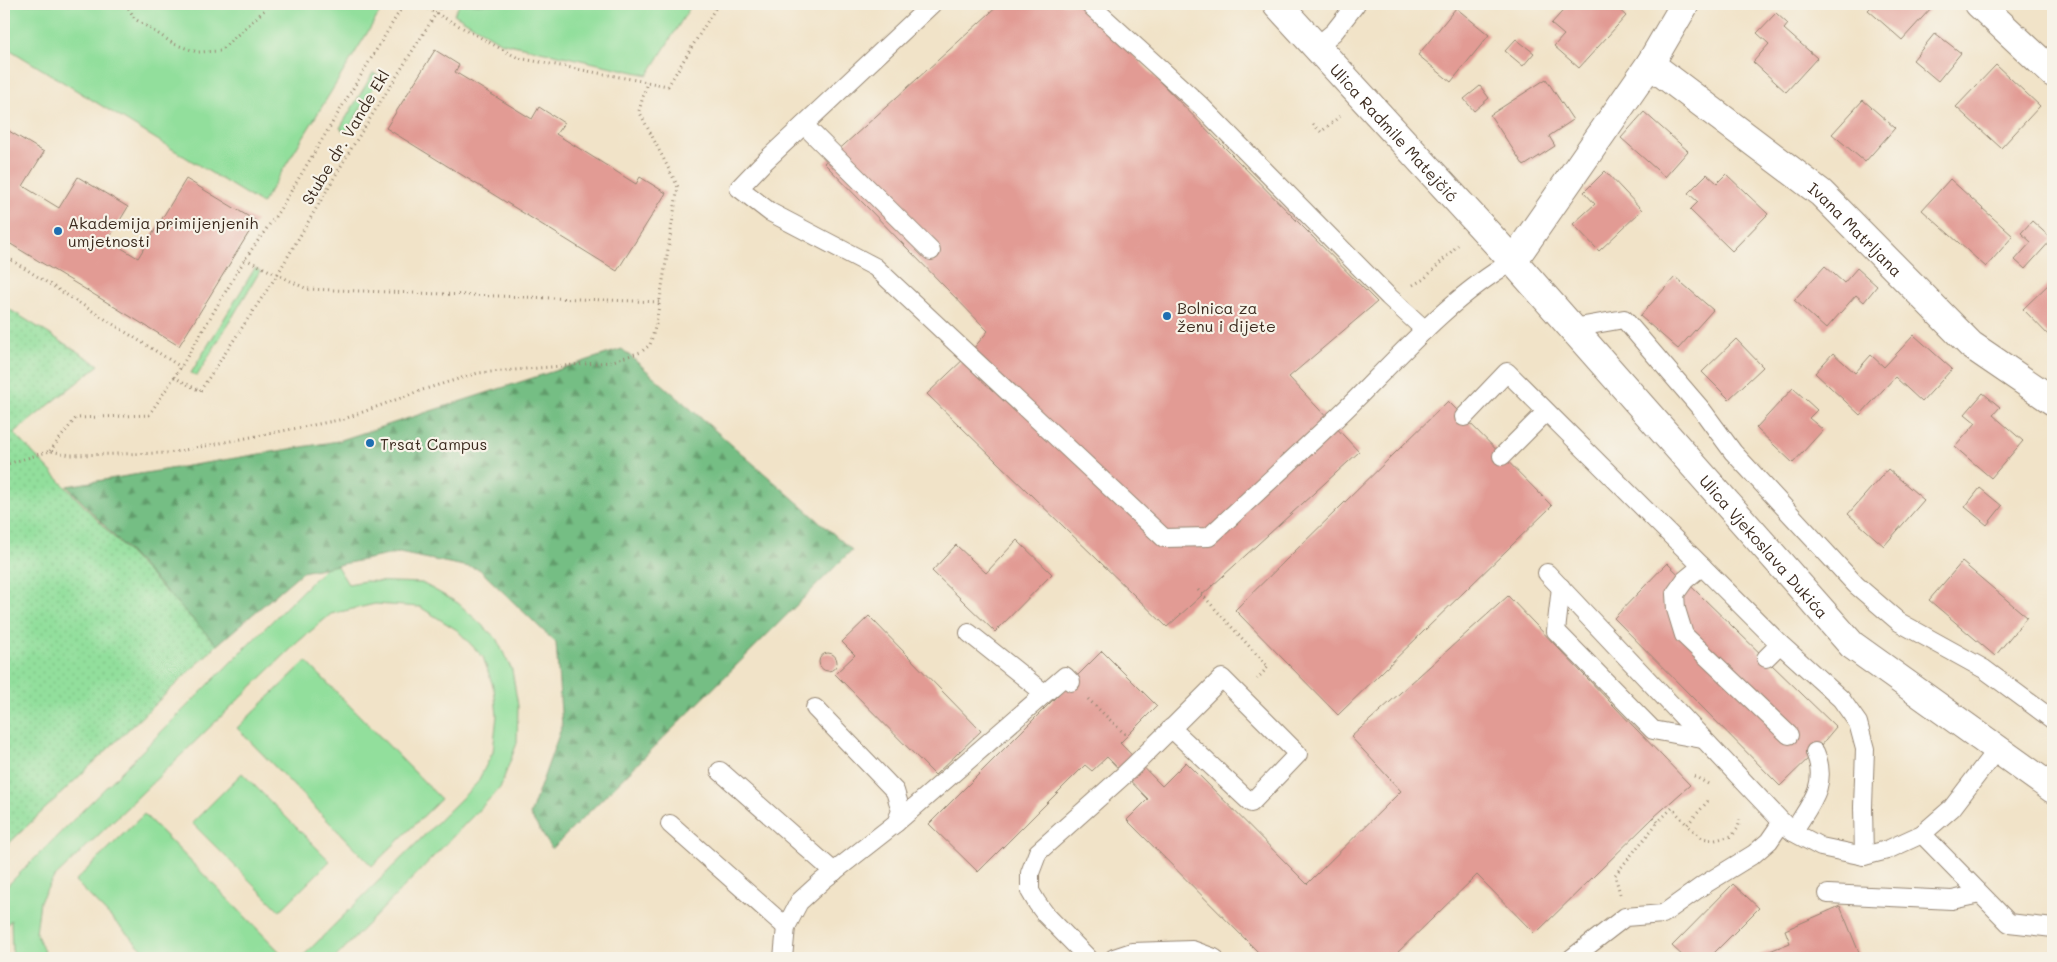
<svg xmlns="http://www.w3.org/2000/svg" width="2057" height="962" font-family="Mali,sans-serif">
<defs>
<pattern id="forest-firs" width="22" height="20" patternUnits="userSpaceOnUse" patternTransform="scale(1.25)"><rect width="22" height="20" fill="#75be84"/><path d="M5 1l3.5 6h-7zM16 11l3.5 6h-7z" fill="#619b6b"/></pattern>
<pattern id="park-dots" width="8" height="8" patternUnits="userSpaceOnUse" patternTransform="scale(1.25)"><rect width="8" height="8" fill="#92df9c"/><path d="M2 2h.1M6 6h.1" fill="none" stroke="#7fc086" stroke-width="1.8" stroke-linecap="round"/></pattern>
</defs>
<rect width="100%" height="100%" fill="#f7f3e8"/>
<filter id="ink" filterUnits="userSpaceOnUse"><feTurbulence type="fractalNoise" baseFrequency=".02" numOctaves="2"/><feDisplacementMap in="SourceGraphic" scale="10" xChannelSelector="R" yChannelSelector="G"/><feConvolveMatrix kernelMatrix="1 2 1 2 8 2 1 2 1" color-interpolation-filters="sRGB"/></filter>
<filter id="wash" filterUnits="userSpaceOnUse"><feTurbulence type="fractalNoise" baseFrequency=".0096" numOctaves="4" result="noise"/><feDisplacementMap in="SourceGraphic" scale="20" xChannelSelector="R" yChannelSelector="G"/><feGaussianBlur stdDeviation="1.12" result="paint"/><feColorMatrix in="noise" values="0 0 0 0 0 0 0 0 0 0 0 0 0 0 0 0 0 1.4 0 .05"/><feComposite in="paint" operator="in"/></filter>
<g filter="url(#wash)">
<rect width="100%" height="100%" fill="#f1e3c8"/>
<g fill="#92df9c" stroke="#66845d">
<polygon points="4,4 385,4 262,204 4,46"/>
<polygon points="460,4 692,4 648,75 500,42 454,14"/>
<polygon points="373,73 380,77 346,133 340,128"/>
<polygon points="255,268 260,271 197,376 191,373"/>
<polygon points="333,560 348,584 365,581 422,583 458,603 496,638 512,670 518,706 517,743 500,788 335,958 301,958 477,783 493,752 497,715 494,689 483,657 457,630 420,607 375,604 331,614 299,641 53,879 40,901 36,933 47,958 15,958 12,950 11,920 4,928 4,889"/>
<polygon points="306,661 441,799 372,866 237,728"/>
<polygon points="242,773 330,861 280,911 192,823"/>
<polygon points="144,814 286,958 151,958 75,881"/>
</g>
<polygon fill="url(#forest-firs)" stroke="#587451" points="622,349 852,550 552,849 530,815 562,726 556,643 479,569 399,553 302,572 217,645 67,486 338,441"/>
<polygon fill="url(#park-dots)" stroke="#66845d" points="4,306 99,365 14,433 217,645 4,848"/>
<g id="blocks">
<g fill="#e29b94">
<polygon points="1000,4 1083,4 1377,302 1289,377 1359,452 1167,627 927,394 968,355 988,331 824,163"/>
<polygon points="1569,4 1613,4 1626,16 1579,68 1554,46 1564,35 1551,24"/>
<polygon points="1874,4 1929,4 1932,7 1902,40 1868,10"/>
<polygon points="1456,8 1489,35 1451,82 1418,55"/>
<polygon points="1776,13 1788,24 1784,29 1817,58 1786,92 1753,62 1769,44 1757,33"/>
<polygon points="1935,33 1961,53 1938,81 1913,60"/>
<polygon points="1516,39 1534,53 1523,66 1505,51"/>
<polygon points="435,50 459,65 455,72 532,119 539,107 564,123 556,134 636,184 640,177 666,193 617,271 386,128"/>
<polygon points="1996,65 2040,106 2001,148 1956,107"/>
<polygon points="1546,79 1573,120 1549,136 1555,146 1524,166 1490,115"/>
<polygon points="1480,86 1489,98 1474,111 1464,99"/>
<polygon points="1863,100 1895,128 1865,162 1832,134"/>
<polygon points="1644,112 1688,151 1665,177 1621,138"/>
<polygon points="4,128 44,152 23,186 59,208 78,177 128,207 108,240 138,258 186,179 256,221 179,346 9,243 4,250"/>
<polygon points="1605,171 1642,210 1599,251 1573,224 1595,204 1584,192"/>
<polygon points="1707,174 1717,183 1726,174 1768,214 1732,251 1690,210 1698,202 1688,193"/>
<polygon points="1950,179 2013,236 1986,267 1922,210"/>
<polygon points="2032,221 2052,239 2025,269 2015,260 2031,242 2021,233"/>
<polygon points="1825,266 1844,283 1857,268 1877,286 1864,302 1856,295 1826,329 1794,300"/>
<polygon points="1675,277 1713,310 1678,349 1640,316"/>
<polygon points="2053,280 2053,340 2023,309"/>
<polygon points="1914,335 1952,369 1922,402 1895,377 1860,415 1815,373 1833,353 1855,373 1871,355 1884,367"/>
<polygon points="1736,339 1763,367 1729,399 1702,372"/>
<polygon points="1793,388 1817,410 1809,418 1823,430 1793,463 1756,428"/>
<polygon points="1983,393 2000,407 1993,415 2023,441 1991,478 1955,447 1976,423 1965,414"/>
<polygon points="1448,401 1552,506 1338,715 1235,610"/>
<polygon points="1888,469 1924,500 1884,546 1848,514"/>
<polygon points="1980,488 2002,506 1987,525 1965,507"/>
<polygon points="1017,540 1052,574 995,632 932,571 956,545 986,573"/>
<polygon points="1962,562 2027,617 1995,656 1929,600"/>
<polygon points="1667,563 1836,727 1815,752 1780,786 1614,618"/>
<polygon points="1508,596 1690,785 1654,817 1535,934 1477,875 1392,958 1264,958 1127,820 1148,799 1107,757 1092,771 1085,765 978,872 929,824 1102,651 1157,706 1120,743 1162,786 1186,762 1307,884 1401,791 1351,737"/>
<polygon points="869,616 981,731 935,775 835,674 855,655 842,642"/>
<circle cx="828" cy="662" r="9"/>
<polygon points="1733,884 1759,908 1709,958 1685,958 1672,946"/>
<polygon points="1840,906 1860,955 1853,958 1752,958 1790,943 1785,930"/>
</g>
</g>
</g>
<g filter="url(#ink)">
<use href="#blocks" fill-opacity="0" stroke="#968673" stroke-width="1"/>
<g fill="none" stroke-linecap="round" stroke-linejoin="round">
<defs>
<g id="service">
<path d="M932 4 761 165 739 188 770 212 875 267 1164 538 1209 537C1256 493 1305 449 1351 404 1401 354 1452 296 1513 261"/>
<polyline points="1089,4 1201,106 1389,297 1425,330"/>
<polyline points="1316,47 1334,32 1356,4"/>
<polyline points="804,125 931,251"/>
<polyline points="1573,328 1624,319 1702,410 1733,452 1856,585 1899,622 1984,669 2053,720"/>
<polyline points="1464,417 1507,372 1780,644 1841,699 1858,723 1865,749 1863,807 1864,856"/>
<polyline points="1502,456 1546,412"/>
<polyline points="1702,566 1685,580 1675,594 1676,609 1684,635 1789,735"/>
<polyline points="1547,573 1782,822 1793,832 1821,847 1864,856 1887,850 1922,834 1952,808 1997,749"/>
<polyline points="1561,587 1556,631 1653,730 1702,739"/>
<polyline points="969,633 1044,693"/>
<polyline points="1766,658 1780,644"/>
<polyline points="720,771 834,872"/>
<polyline points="896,823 1065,676 1071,682"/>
<polyline points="670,824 786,927"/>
<path d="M1793 832C1810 804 1829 785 1815 752"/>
<polyline points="1922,834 2009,923 2053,928"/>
<polyline points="1828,894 1952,900 1980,894"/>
<polyline points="783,958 786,927 799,902 822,881 896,823 901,811 895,791 815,708"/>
<path d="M1088 958 1046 915 1037 903 1030 891V873L1038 852 1124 775C1157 743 1190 710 1222 678L1298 754 1251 803 1171 728"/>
<polyline points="1114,958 1132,952 1192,950 1214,958"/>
<polyline points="1572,958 1625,917 1663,914 1702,886 1754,854 1769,841 1782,822"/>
</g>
<g id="minor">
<path id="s1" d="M1277 4 1513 261 1852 645 2053 789"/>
<polyline points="1979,4 2053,73"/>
<path id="s2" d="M1650 64 1821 193 1971 345 2053 401"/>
<polyline points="1513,261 1650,64 1685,4"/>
</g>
</defs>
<use href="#service" stroke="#968673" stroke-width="20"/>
<use href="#minor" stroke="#968673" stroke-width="30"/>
<g stroke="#968673" stroke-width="3" stroke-dasharray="1 4" stroke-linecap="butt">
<polyline points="126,4 135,19 174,44 197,52 220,51 271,4"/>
<polyline points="419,4 518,58 668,86 718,4"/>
<polyline points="1313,124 1321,132 1340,116"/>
<polyline points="4,258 5,256 181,367"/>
<polyline points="245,259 307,289 660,302"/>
<polyline points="1413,285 1424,279 1458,245"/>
<polyline points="174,377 200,391 277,275 354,144 442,4"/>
<polyline points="50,451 76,418 149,415 181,367 245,259 279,211 404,4"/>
<polyline points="4,465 50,451 71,455 169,453 344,419 422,390 478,373 610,362 641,352 650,345 656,324 678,187 639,111 647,82"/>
<polyline points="1198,590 1268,667 1257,679"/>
<polyline points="1088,699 1127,736"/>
<polyline points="1694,776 1710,785"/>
<polyline points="1708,801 1687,825 1702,838 1715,840 1732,836 1738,828 1741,816"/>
<polyline points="1654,817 1658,822 1672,808 1687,825"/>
<polyline points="1620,894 1615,875 1658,822"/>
</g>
<use href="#service" stroke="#fff" stroke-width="18"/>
<use href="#minor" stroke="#fff" stroke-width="28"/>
</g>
</g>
<g fill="#1f6fb2" stroke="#f7f3e8" stroke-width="2">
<circle cx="58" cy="231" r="5"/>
<circle cx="1167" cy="316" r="5"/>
<circle cx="370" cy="443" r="5"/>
</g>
<g text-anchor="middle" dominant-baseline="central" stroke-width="4.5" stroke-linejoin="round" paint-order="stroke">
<g font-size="16" fill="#3b2a1e" stroke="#f7f3e8">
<text stroke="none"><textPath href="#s1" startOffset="174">Ulica Radmile Matejčić</textPath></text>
<text transform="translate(345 137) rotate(-59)">Stube dr. Vande Ekl</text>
<text stroke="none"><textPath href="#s2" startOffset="264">Ivana Matrljana</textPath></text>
<text stroke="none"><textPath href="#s1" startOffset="729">Ulica Vjekoslava Dukića</textPath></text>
</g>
<g font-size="16" fill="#3b2a1e" stroke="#f7f3e8" text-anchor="start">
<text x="68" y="222">Akademija primijenjenih<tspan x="68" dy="18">umjetnosti</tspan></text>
<text x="1177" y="307">Bolnica za<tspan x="1177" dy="18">ženu i dijete</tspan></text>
<text x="380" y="443">Trsat Campus</text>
</g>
</g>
<rect width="2057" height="962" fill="none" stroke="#f7f3e8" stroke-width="20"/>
</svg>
